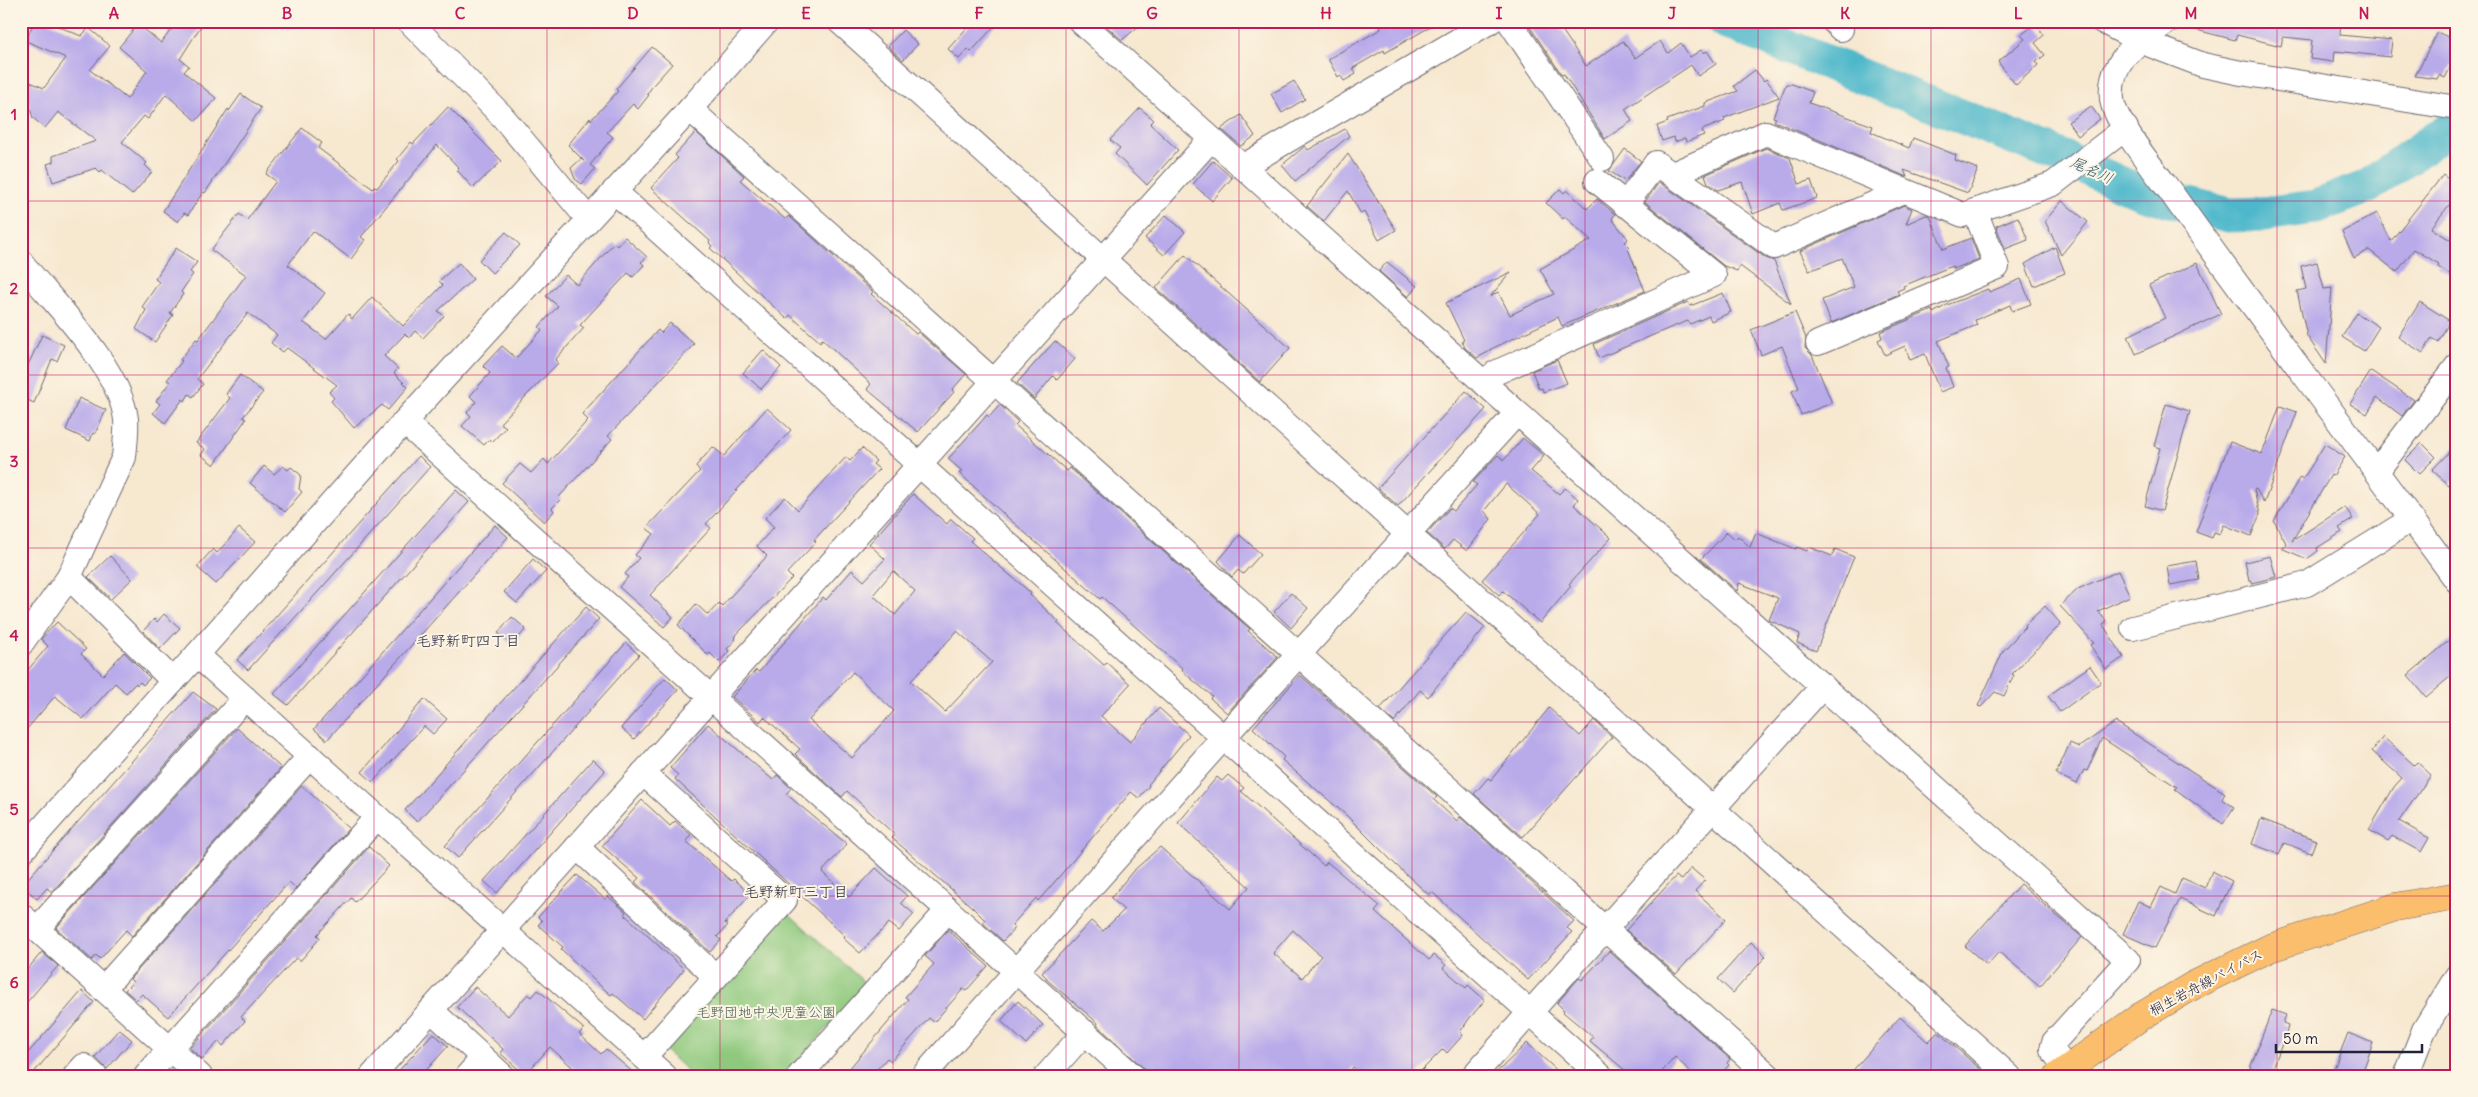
<svg xmlns="http://www.w3.org/2000/svg" width="2478" height="1097" font-family="Delius,'Klee One',sans-serif">
<rect width="100%" height="100%" fill="#fcf5e5"/>
<filter id="ink" filterUnits="userSpaceOnUse"><feTurbulence type="fractalNoise" baseFrequency=".02" numOctaves="2"/><feDisplacementMap in="SourceGraphic" scale="10" xChannelSelector="R" yChannelSelector="G"/><feConvolveMatrix kernelMatrix="1 2 1 2 8 2 1 2 1" color-interpolation-filters="sRGB"/></filter>
<filter id="wash" filterUnits="userSpaceOnUse"><feTurbulence type="fractalNoise" baseFrequency=".0096" numOctaves="4" result="noise"/><feDisplacementMap in="SourceGraphic" scale="20" xChannelSelector="R" yChannelSelector="G"/><feGaussianBlur stdDeviation="1.12" result="paint"/><feColorMatrix in="noise" values="0 0 0 0 0 0 0 0 0 0 0 0 0 0 0 0 0 1.4 0 .05"/><feComposite in="paint" operator="in"/></filter>
<g filter="url(#wash)">
<rect width="100%" height="100%" fill="#f7e8d0"/>
<polygon fill="#8fc97e" stroke="#58765c" points="787,912 863,981 862,990 784,1076 693,1076 660,1046"/>
<g fill="none" stroke-linecap="round" stroke-linejoin="round">
<polyline stroke="#4eb8cb" stroke-width="35" points="1724,21 2055,154 2142,193 2229,215 2264,214 2315,207 2367,187 2457,123"/>
</g>
<g id="blocks">
<g fill="#b9abea" fill-rule="evenodd">
<polygon points="34,21 46,21 81,36 89,28 110,46 90,70 127,99 147,71 119,47 138,24 161,43 178,21 204,21 180,59 189,66 184,72 216,98 196,121 166,94 148,119 144,116 122,142 147,163 145,165 152,172 132,195 102,170 100,172 96,168 53,182 47,164 53,162 53,156 96,141 58,112 45,128 33,118 21,78 44,88 66,58 26,41"/>
<polygon points="973,21 999,21 971,52 968,49 959,59 948,49"/>
<polygon points="1101,21 1145,21 1122,40"/>
<polygon points="1389,21 1440,21 1385,53 1384,50 1353,68 1356,74 1344,81 1340,75 1338,77 1328,59 1381,29 1380,27"/>
<polygon points="1526,21 1556,21 1586,66 1623,41 1635,58 1660,41 1668,53 1681,43 1690,57 1701,50 1704,53 1707,51 1716,64 1698,76 1691,65 1625,109 1632,121 1605,139 1564,74 1562,75"/>
<polygon points="2186,21 2341,21 2340,35 2392,40 2390,57 2335,51 2334,62 2310,59 2312,40 2283,37 2281,46 2237,35 2235,40 2185,27"/>
<polygon points="2035,24 2044,35 2035,43 2045,55 2036,62 2038,65 2016,85 1998,62 2025,39 2021,35"/>
<polygon points="903,30 918,44 903,60 888,46"/>
<polygon points="2437,32 2457,41 2457,54 2445,78 2439,75 2437,79 2415,76"/>
<polygon points="652,47 672,64 654,84 647,94 649,95 638,109 633,104 607,132 613,137 590,165 595,169 582,184 575,179 571,168 581,159 584,161 568,145 590,118 591,120 618,91 616,89"/>
<polygon points="1755,70 1764,81 1766,79 1779,97 1724,118 1725,121 1702,130 1704,135 1686,142 1685,138 1675,142 1674,137 1662,141 1657,126 1668,122 1667,120 1705,106 1705,103 1738,91 1734,86"/>
<polygon points="1294,81 1305,99 1282,113 1271,94"/>
<polygon points="1786,84 1792,84 1813,92 1809,103 1873,126 1871,132 1909,148 1913,138 1956,155 1955,160 1978,169 1968,193 1904,170 1907,177 1774,121 1776,118 1773,117"/>
<polygon points="241,94 261,108 205,193 203,192 188,215 184,213 178,222 163,211 228,109 229,111"/>
<polygon points="2091,106 2100,119 2078,136 2068,122"/>
<polygon points="448,107 502,161 473,188 457,170 459,168 437,145 361,237 365,240 351,259 313,231 288,265 325,293 303,322 326,339 348,314 352,319 372,297 403,326 443,285 439,281 459,263 473,279 438,311 444,316 423,338 415,331 409,338 405,334 384,356 398,369 394,373 408,387 388,410 382,405 354,428 331,401 334,398 329,392 337,385 287,348 283,352 271,343 277,335 248,313 197,379 203,384 193,397 189,394 185,401 183,399 165,423 153,413 160,404 156,401 170,382 167,380 182,361 180,360 196,339 198,340 246,275 211,250 239,214 247,220 276,181 266,174 302,128 322,143 318,148 373,189 374,187 377,188 399,161 397,159 411,142 413,144"/>
<polygon points="1140,108 1154,120 1150,124 1178,150 1147,185 1115,154 1120,148 1110,140"/>
<polygon points="1241,115 1255,136 1241,146 1221,129"/>
<polygon points="1345,129 1349,136 1295,181 1282,165 1305,146 1308,150"/>
<polygon points="696,132 744,176 740,180 785,219 789,216 873,292 871,294 916,334 918,332 966,374 952,390 954,392 918,432 867,389 871,384 822,339 820,342 790,315 787,319 710,248 712,246 709,243 710,241 651,188 678,158 675,155"/>
<polygon points="1766,148 1790,158 1799,184 1811,180 1817,198 1783,210 1780,203 1753,214 1742,182 1718,190 1708,183 1705,175"/>
<polygon points="1625,149 1641,161 1625,181 1609,171"/>
<polygon points="1348,154 1396,230 1379,240 1364,212 1361,214 1348,191 1324,221 1307,206"/>
<polygon points="1213,161 1232,178 1212,201 1193,184"/>
<polygon points="2443,175 2457,186 2457,195 2431,228 2457,244 2457,279 2438,267 2439,264 2414,249 2397,272 2369,250 2354,258 2342,232 2377,213 2391,241"/>
<polygon points="1659,182 1766,258 1774,261 1791,304 1740,266 1737,271 1724,266 1645,202"/>
<polygon points="1560,189 1564,193 1567,190 1587,209 1597,199 1615,214 1612,219 1628,239 1625,242 1630,247 1628,249 1645,291 1562,326 1558,317 1489,350 1490,351 1477,358 1465,348 1462,341 1464,340 1446,303 1511,272 1490,297 1498,292 1510,315 1554,294 1540,269 1591,240 1565,217 1563,219 1546,203"/>
<polygon points="2062,201 2088,222 2061,255 2045,221"/>
<polygon points="1904,205 1912,209 1906,224 1926,215 1930,216 1943,249 1971,238 1979,259 1954,269 1952,266 1903,286 1904,288 1897,291 1899,294 1831,323 1822,300 1854,287 1842,258 1809,271 1800,251"/>
<polygon points="1166,215 1185,232 1164,255 1145,238"/>
<polygon points="2018,217 2028,240 2005,249 1996,226"/>
<polygon points="506,232 520,245 492,273 479,260"/>
<polygon points="625,237 647,257 641,262 644,265 633,277 628,273 580,325 584,328 555,360 558,363 500,423 506,427 492,442 490,439 484,445 462,426 471,416 467,412 476,402 470,396 490,373 483,366 502,346 516,358 542,330 539,327 558,306 546,296 566,275 577,285 614,243 617,246"/>
<polygon points="2055,247 2065,273 2034,286 2025,264"/>
<polygon points="176,248 197,262 190,272 193,274 181,292 183,294 170,313 173,315 155,342 136,329 146,310 142,307 159,282 155,279"/>
<polygon points="1185,255 1290,348 1260,382 1156,288"/>
<polygon points="1387,262 1417,286 1408,297 1379,271"/>
<polygon points="2317,262 2324,289 2332,288 2326,364 2307,336 2297,291 2306,289 2301,266"/>
<polygon points="2197,263 2221,314 2136,354 2128,336 2165,318 2149,285"/>
<polygon points="2021,279 2031,304 2012,311 2010,305 1975,320 1977,325 1938,341 1949,367 1946,368 1953,387 1940,392 1925,354 1910,360 1905,346 1885,355 1878,340 1882,338 1880,332 1932,310 1933,313 1947,305 1988,289 1989,292"/>
<polygon points="1723,293 1731,312 1711,321 1709,316 1690,324 1688,321 1677,325 1599,358 1594,344 1688,302 1690,306"/>
<polygon points="2420,302 2450,321 2438,342 2432,338 2423,353 2398,337"/>
<polygon points="1795,312 1806,338 1805,348 1812,355 1832,403 1801,415 1792,391 1799,388 1782,346 1761,355 1751,330"/>
<polygon points="2357,313 2379,327 2364,351 2342,337"/>
<polygon points="670,323 694,344 608,436 612,439 559,497 561,499 552,508 554,511 544,522 502,483 520,464 531,473 544,459 548,464 588,420 582,414 658,330 661,333"/>
<polygon points="42,335 64,345 57,361 52,359 34,403 21,397 21,380"/>
<polygon points="1055,341 1075,359 1057,380 1053,376 1034,399 1017,383"/>
<polygon points="763,350 781,367 761,389 743,373"/>
<polygon points="1557,360 1567,383 1543,392 1542,388 1539,389 1532,371"/>
<polygon points="2371,371 2414,400 2402,416 2377,397 2367,414 2350,404"/>
<polygon points="240,375 263,392 243,417 246,419 214,465 201,455 205,449 196,443 230,398 226,394"/>
<polygon points="1466,391 1486,409 1398,506 1378,488"/>
<polygon points="79,398 106,410 95,434 93,433 90,441 66,430"/>
<polygon points="2166,404 2190,411 2162,511 2145,506 2160,448 2154,446"/>
<polygon points="1000,405 1018,422 1015,425 1067,471 1070,468 1250,629 1248,631 1278,657 1227,713 1210,698 1212,696 1182,671 1183,669 1102,597 1100,599 1006,516 959,473 962,471 948,459 987,415 989,417"/>
<polygon points="2280,406 2297,412 2264,503 2256,489 2254,490 2260,514 2251,536 2224,525 2220,534 2214,532 2212,538 2196,532 2230,442 2262,454"/>
<polygon points="767,408 791,430 706,524 711,528 650,595 673,617 664,627 619,587 628,577 625,574 639,558 635,555 654,534 646,528 700,471 696,466 713,447 724,456"/>
<polygon points="1523,438 1544,456 1531,471 1559,494 1565,488 1578,499 1574,505 1611,538 1569,584 1571,586 1540,623 1503,591 1499,595 1482,580 1540,514 1506,484 1484,511 1491,519 1467,551 1453,540 1445,549 1427,533 1450,508 1454,511 1477,485 1473,482 1498,455 1504,460"/>
<polygon points="2422,443 2436,457 2419,474 2405,460"/>
<polygon points="2325,444 2345,457 2333,476 2331,475 2292,541 2345,507 2353,519 2339,528 2342,532 2317,548 2318,551 2307,559 2281,548 2287,545 2274,521 2300,477 2303,479"/>
<polygon points="2457,444 2457,477 2449,485 2432,470"/>
<polygon points="862,448 876,461 873,464 879,469 814,540 816,542 787,573 792,578 734,637 736,639 727,649 729,651 719,662 710,653 708,655 678,625 696,604 708,615 719,603 722,606 767,556 757,546 774,527 765,518 785,497 798,510 846,457 850,461"/>
<polygon points="419,456 430,467 248,670 237,660"/>
<polygon points="264,466 274,474 283,466 288,470 291,467 301,475 299,489 302,492 285,512 250,483"/>
<polygon points="456,490 469,502 288,705 274,694"/>
<path d="M913 494 947 524 951 519 966 532 973 538 970 541 1031 593 1030 595 1059 622 1057 623 1104 665 1107 663 1130 684 1101 716 1130 742 1159 708 1189 735 1148 785 1149 786 1139 798 1131 792 1052 885 1038 901 1036 898 1012 925 1015 928 1003 941 983 923 985 920 972 907 892 838 895 835 847 791 842 797 795 754 800 749 764 717 760 722 732 697 756 670 759 672 823 597 826 600 852 570 864 581 885 559 869 544ZM893 571 915 591 895 615 873 595ZM957 631 992 662 945 712 911 681ZM853 672 894 711 852 758 809 720Z"/>
<polygon points="495,525 508,537 327,740 314,729"/>
<polygon points="239,528 255,542 216,584 197,567 213,549 217,553"/>
<polygon points="1727,532 1735,539 1738,536 1750,547 1756,533 1796,549 1797,547 1807,551 1809,547 1832,556 1835,549 1854,557 1816,651 1797,643 1800,634 1769,620 1778,598 1739,583 1737,591 1701,559"/>
<polygon points="1240,535 1261,554 1243,574 1238,570 1232,577 1218,561"/>
<polygon points="110,556 132,579 111,599 88,577"/>
<polygon points="2270,556 2276,577 2252,583 2252,580 2249,580 2245,562"/>
<polygon points="533,559 546,571 517,603 504,592"/>
<polygon points="2196,561 2199,580 2170,585 2167,566"/>
<polygon points="2118,571 2130,596 2098,611 2107,622 2103,625 2124,657 2106,669 2090,645 2094,643 2060,606 2078,589"/>
<polygon points="1291,593 1308,608 1291,628 1274,612"/>
<polygon points="2045,606 2061,624 2012,674 2014,675 2004,696 1995,692 1981,707 1978,706 2003,651 2026,626 2025,625"/>
<polygon points="586,607 599,619 417,822 405,810"/>
<polygon points="1466,612 1485,627 1428,697 1420,690 1394,722 1380,709"/>
<polygon points="164,614 180,628 160,649 143,631 154,619 157,622"/>
<polygon points="512,617 526,629 512,645 498,633"/>
<polygon points="57,622 86,649 81,654 103,675 124,652 150,678 143,685 140,682 137,685 136,683 126,693 115,683 83,719 55,696 21,736 21,678 48,646 41,639"/>
<polygon points="2457,634 2457,671 2426,697 2408,675"/>
<polygon points="626,643 639,655 458,858 445,846"/>
<polygon points="2090,666 2101,682 2060,712 2048,696"/>
<polygon points="1300,675 1437,797 1434,800 1457,821 1460,817 1574,921 1567,928 1572,932 1528,980 1432,892 1429,895 1396,865 1346,815 1282,760 1284,757 1253,728"/>
<polygon points="665,678 678,690 634,739 621,728"/>
<polygon points="193,692 216,709 52,892 47,888 37,899 24,887 26,885 24,883"/>
<polygon points="424,699 447,719 433,734 424,726 373,782 362,772"/>
<polygon points="1549,708 1580,736 1594,720 1612,737 1523,837 1474,794 1488,778 1491,780"/>
<polygon points="2116,722 2225,793 2222,799 2234,807 2223,824 2175,789 2177,787 2102,738 2087,771 2084,770 2077,784 2056,774 2070,743 2079,747"/>
<polygon points="708,724 773,780 777,775 791,788 786,794 847,844 822,872 849,897 876,868 907,896 901,903 914,914 899,931 889,923 860,953 843,938 845,936 675,779 678,775 670,768"/>
<polygon points="237,728 281,768 132,936 126,930 100,959 96,955 92,960 56,928"/>
<polygon points="2383,737 2414,765 2417,762 2431,775 2399,821 2429,838 2421,852 2392,836 2388,841 2369,830 2394,787 2402,778 2372,751"/>
<polygon points="593,759 605,771 497,893 484,881"/>
<path d="M1228 775 1244 788 1241 791 1324 866 1327 862 1380 906 1375 912 1429 960 1434 955 1446 965 1443 968 1466 988 1468 985 1485 1000 1469 1019 1460 1032 1463 1035 1447 1053 1443 1049 1416 1076H1363L1353 1067 1346 1076H1161L1155 1070 1151 1075 1097 1025 1098 1023 1046 979 1047 978 1042 973 1091 921 1103 931 1124 910 1111 898 1132 872 1160 847 1230 909 1249 887 1178 823 1217 777 1222 781ZM1293 930 1321 956 1302 978 1273 953Z"/>
<polygon points="302,786 349,828 296,888 289,882 168,1017 142,994 136,1000 125,990 133,982 130,979"/>
<polygon points="642,800 670,826 675,821 691,835 686,841 731,881 734,879 751,894 725,923 728,925 717,937 721,940 710,952 635,882 639,878 602,846"/>
<polygon points="2261,819 2316,840 2311,853 2284,843 2279,854 2252,844"/>
<polygon points="369,847 389,866 355,902 351,898 317,935 320,938 300,961 296,958 241,1017 245,1021 223,1046 219,1041 202,1059 190,1048"/>
<polygon points="1691,868 1705,880 1695,891 1726,919 1676,974 1626,930 1676,876 1681,880"/>
<polygon points="2212,871 2232,881 2216,916 2180,899 2155,948 2123,934 2138,901 2151,907 2161,887 2175,894 2182,878 2205,888"/>
<polygon points="577,875 605,899 608,896 626,912 624,914 684,969 643,1019 613,993 611,995 596,982 561,949 563,947 538,925 542,921 538,917"/>
<polygon points="2020,884 2082,937 2040,986 1999,952 1987,965 1965,946"/>
<polygon points="948,930 988,966 966,991 963,989 934,1022 929,1018 891,1061 887,1058 871,1076 843,1076 908,999 905,997 934,964 925,956"/>
<polygon points="1751,942 1766,956 1733,993 1718,979"/>
<polygon points="1609,951 1730,1059 1727,1063 1729,1065 1719,1076 1695,1076 1675,1057 1658,1076 1632,1076 1590,1041 1593,1037 1563,1012 1564,1010 1557,1003 1579,978 1582,980"/>
<polygon points="42,952 58,966 21,1009 21,977"/>
<polygon points="475,987 508,1016 528,994 532,997 538,990 584,1029 579,1034 601,1054 606,1049 637,1076 582,1076 550,1047 525,1075 500,1053 503,1049 457,1007"/>
<polygon points="82,991 94,1002 31,1076 21,1076 21,1061"/>
<polygon points="1018,1001 1043,1025 1026,1044 1001,1021"/>
<polygon points="2272,1010 2286,1015 2283,1023 2288,1025 2286,1033 2270,1076 2253,1076 2255,1070 2250,1068"/>
<polygon points="1900,1017 1928,1042 1938,1032 1988,1076 1848,1076"/>
<polygon points="119,1029 132,1040 107,1069 95,1057"/>
<polygon points="433,1033 448,1046 421,1076 394,1076"/>
<polygon points="2348,1033 2373,1043 2361,1076 2331,1076"/>
<polygon points="1527,1043 1563,1076 1493,1076"/>
</g>
</g>
</g>
<g filter="url(#ink)">
<use href="#blocks" fill-opacity="0" stroke="#6d676f" stroke-width="1"/>
<g fill="none" stroke-linecap="round" stroke-linejoin="round">
<defs>
<g id="minor">
<polyline points="409,21 502,116 588,219"/>
<polyline points="839,21 2009,1076"/>
<polyline points="1080,21 2128,960 2054,1042 2052,1049 2066,1069"/>
<polyline points="1509,21 1602,159"/>
<polyline points="1833,21 1841,29"/>
<polyline points="2102,21 2140,41 2203,65 2241,73 2457,108"/>
<path d="M2168 21C2140 42 2108 59 2112 99 2113 119 2156 173 2170 191 2263 323 2362 450 2457 581"/>
<polyline points="690,109 1769,1076"/>
<polyline points="1242,167 1491,21"/>
<polyline points="1673,174 1766,133 1963,215 2053,184 2126,128"/>
<polyline points="614,191 1601,1076"/>
<polyline points="1625,205 1656,163 1774,247 1903,191"/>
<path d="M21 262C54 304 119 366 126 419 127 432 125 445 124 457L69 577 21 644"/>
<polyline points="1818,343 1997,267 1975,211"/>
<polyline points="1484,383 1495,373 1714,275 1597,181"/>
<polyline points="404,422 1133,1076"/>
<polyline points="2377,471 2457,366"/>
<polyline points="69,577 173,681"/>
<polyline points="2133,628 2307,584 2412,519"/>
<polyline points="197,655 665,1076"/>
<polyline points="643,773 785,900 644,1057"/>
<polyline points="577,847 716,977"/>
<polyline points="21,852 404,422 690,109 767,21"/>
<polyline points="21,915 200,1076"/>
<polyline points="37,929 245,698"/>
<polyline points="103,989 310,756"/>
<polyline points="431,1010 503,1076"/>
<polyline points="75,1076 84,1066 95,1076"/>
<polyline points="146,1076 377,817"/>
<polyline points="372,1076 1211,139"/>
<polyline points="467,1076 483,1058"/>
<polyline points="799,1076 948,910"/>
<polyline points="923,1076 1224,737 1517,413"/>
<polyline points="1046,1076 1085,1032"/>
<polyline points="1473,1076 1823,686"/>
<polyline points="2406,1076 2424,1030 2457,976"/>
</g>
<polyline id="major" points="2058,1076 2140,1017 2194,985 2270,948 2396,907 2457,896"/>
</defs>
<use href="#minor" stroke="#6d676f" stroke-width="26"/>
<use href="#major" stroke="#6d676f" stroke-width="29"/>
<use href="#minor" stroke="#fff" stroke-width="24"/>
<use href="#major" stroke="#fabe6d" stroke-width="28"/>
</g>
</g>
<path fill="none" stroke="#c2185b" stroke-width="1" stroke-opacity="0.55" d="M201 21V1076M374 21V1076M547 21V1076M720 21V1076M893 21V1076M1066 21V1076M1239 21V1076M1412 21V1076M1585 21V1076M1758 21V1076M1931 21V1076M2104 21V1076M2277 21V1076M21 201H2457M21 375H2457M21 548H2457M21 722H2457M21 896H2457"/>
<g text-anchor="middle" dominant-baseline="central" stroke-width="4" stroke-linejoin="round" paint-order="stroke">
<g font-size="14" fill="#22223b" stroke="#fcf5e5">
<text transform="translate(2206 982) rotate(-28)">桐生岩舟線バイパス</text>
</g>
<g font-size="14" fill="#485c52" stroke="#fcf5e5">
<text x="766" y="1012">毛野団地中央児童公園</text>
</g>
<g font-size="15" font-style="italic" fill="#31566d" stroke="#fcf5e5">
<text transform="translate(2092 170) rotate(24)">尾名川</text>
</g>
<g font-size="15" fill="#22223b" stroke="#fcf5e5">
<text x="468" y="640">毛野新町四丁目</text>
<text x="796" y="891">毛野新町三丁目</text>
</g>
</g>
<rect width="2478" height="1097" fill="none" stroke="#fcf5e5" stroke-width="55"/>
<path d="M2276 1044v8h146v-8" fill="none" stroke="#22223b" stroke-width="2.5"/>
<text x="2283" y="1044" font-size="15" fill="#22223b" stroke="#fcf5e5" stroke-width="4" paint-order="stroke">50 m</text>
<rect x="28" y="28" width="2422" height="1042" fill="none" stroke="#c2185b" stroke-width="2"/>
<g font-size="16" text-anchor="middle" font-weight="bold" fill="#c2185b">
<text x="114" y="19">A</text>
<text x="287" y="19">B</text>
<text x="460" y="19">C</text>
<text x="633" y="19">D</text>
<text x="806" y="19">E</text>
<text x="979" y="19">F</text>
<text x="1152" y="19">G</text>
<text x="1326" y="19">H</text>
<text x="1499" y="19">I</text>
<text x="1672" y="19">J</text>
<text x="1845" y="19">K</text>
<text x="2018" y="19">L</text>
<text x="2191" y="19">M</text>
<text x="2364" y="19">N</text>
<text x="14" y="120">1</text>
<text x="14" y="294">2</text>
<text x="14" y="467">3</text>
<text x="14" y="641">4</text>
<text x="14" y="815">5</text>
<text x="14" y="988">6</text>
</g>
</svg>
